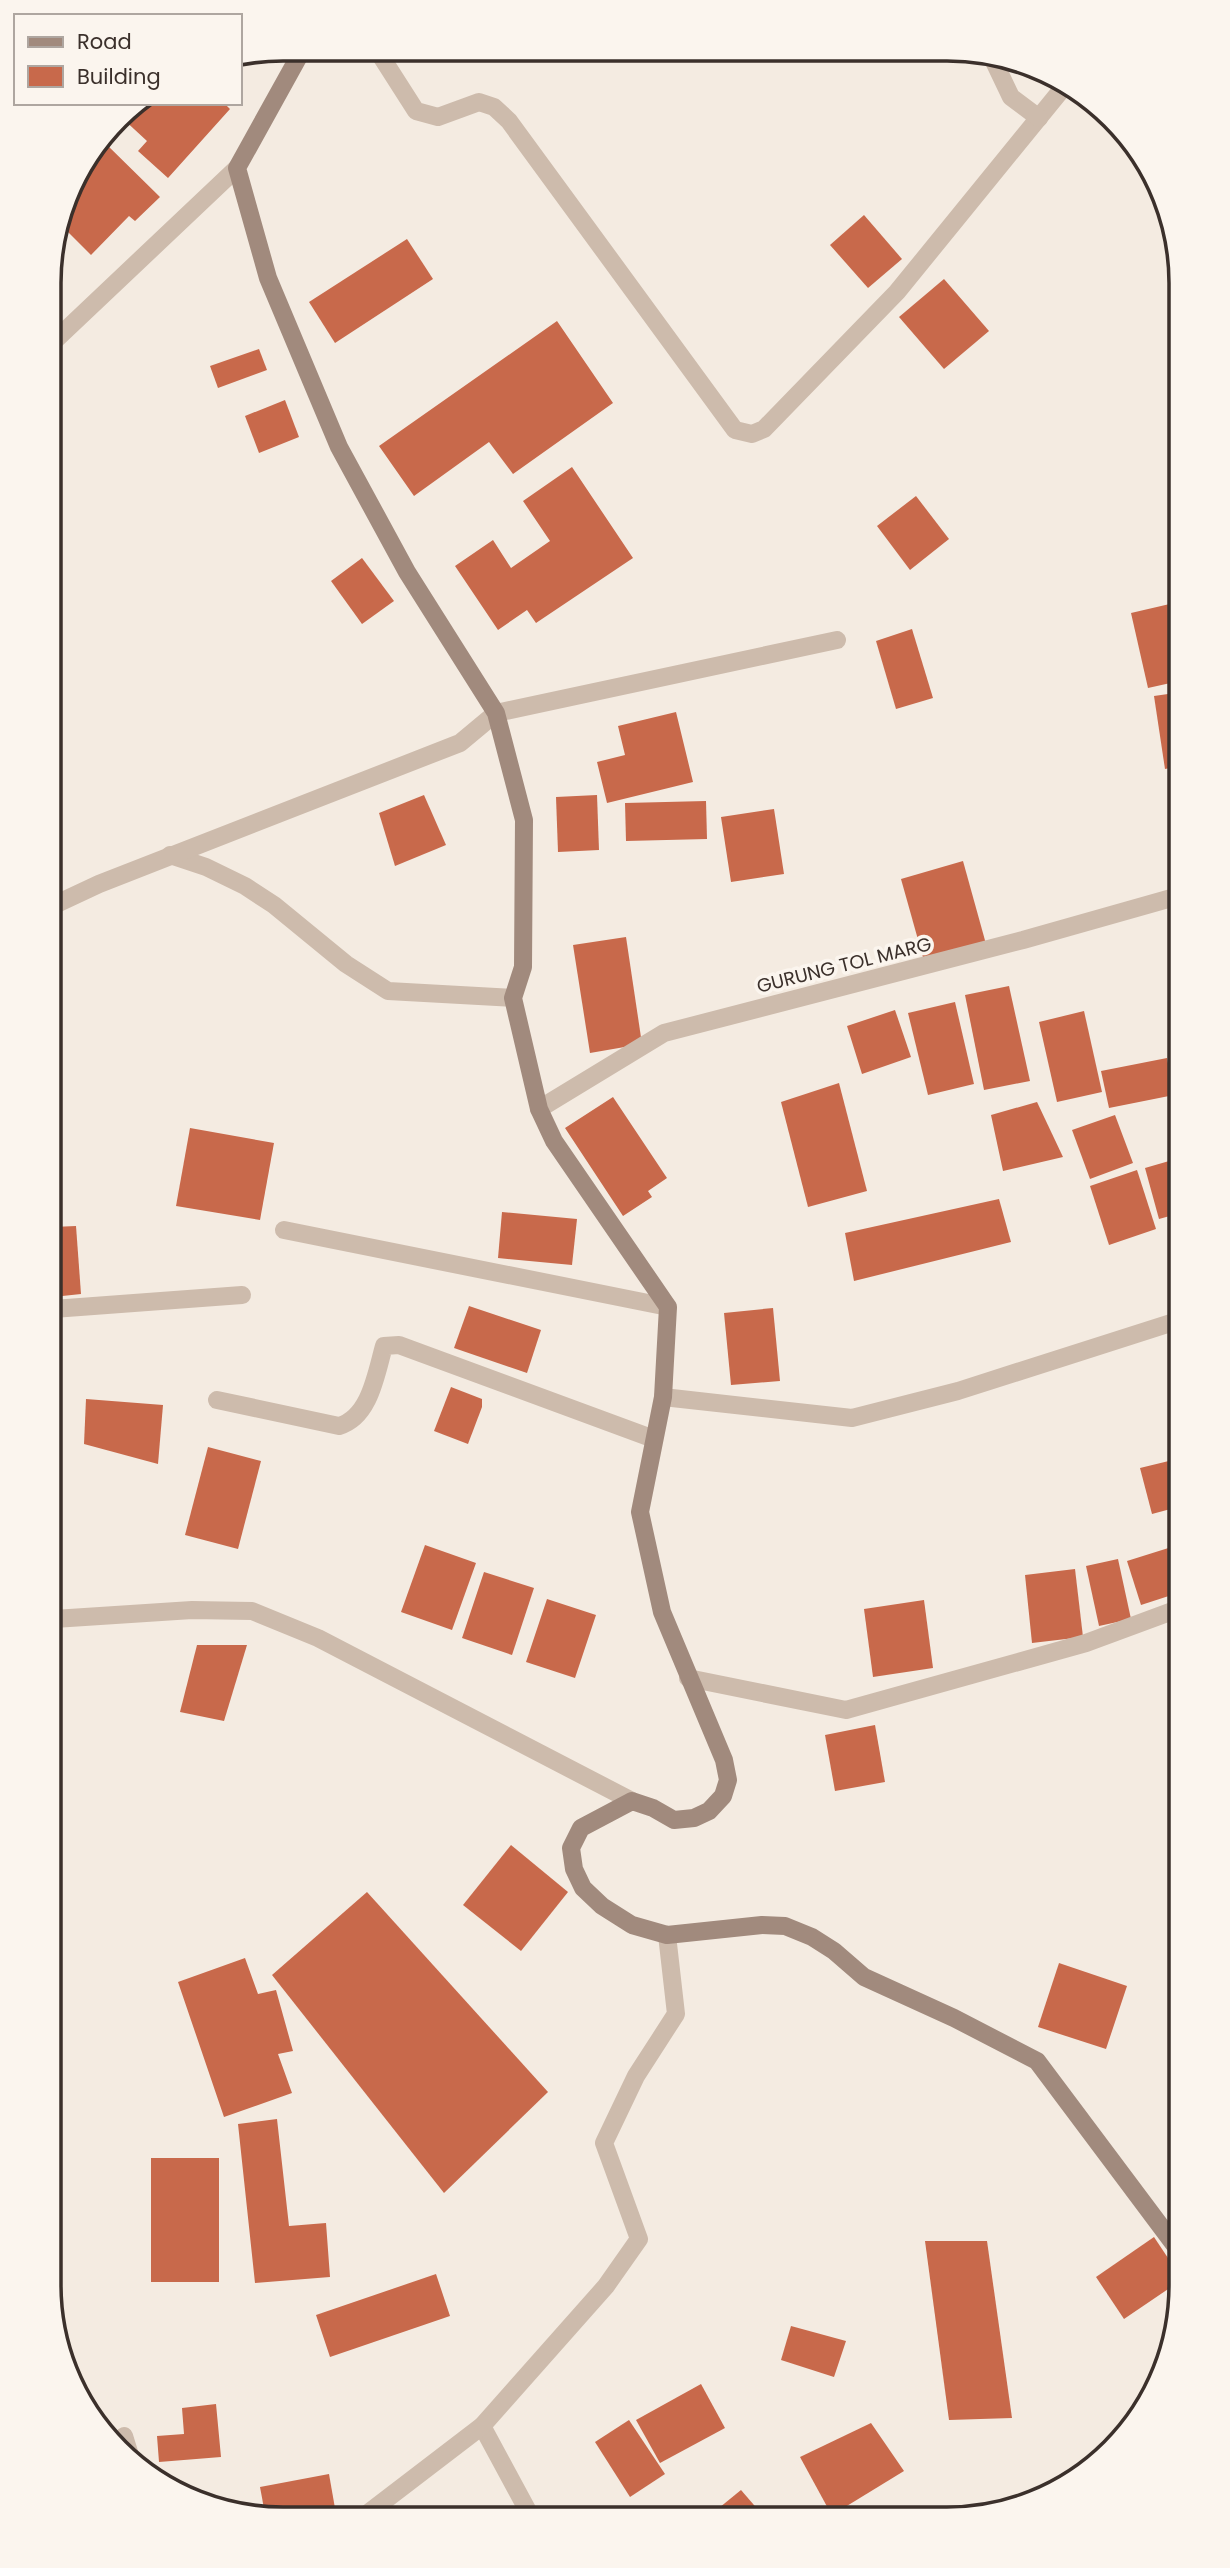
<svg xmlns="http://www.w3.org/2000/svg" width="1230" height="2568" font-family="Poppins,sans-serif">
<rect width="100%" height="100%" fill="#f4ebe1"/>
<g fill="#c8694b">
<polygon points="135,103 224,103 230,109 168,178 138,151 147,141 121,117"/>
<polygon points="103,141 160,197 135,221 129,216 91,255 61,225 73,180"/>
<polygon points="864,215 902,259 868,288 830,245"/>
<polygon points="407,239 433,279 335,343 309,302"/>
<polygon points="944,279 989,331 944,369 899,317"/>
<polygon points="557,321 613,403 513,474 489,442 414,496 379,446"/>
<polygon points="259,349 267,370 218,388 210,366"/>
<polygon points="285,400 299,437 259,453 245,416"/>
<polygon points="572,467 633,558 536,623 527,610 498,630 455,566 493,540 511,568 550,541 523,501"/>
<polygon points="916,496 949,539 910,570 877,526"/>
<polygon points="362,558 394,601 362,624 331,581"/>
<polygon points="1174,603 1175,682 1148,688 1131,613"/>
<polygon points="912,629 933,698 896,709 876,641"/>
<polygon points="1175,693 1175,767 1165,769 1154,696"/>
<polygon points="676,712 693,782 607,803 597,762 625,755 618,726"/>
<polygon points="424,795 446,845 395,866 379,813"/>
<polygon points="597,795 599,850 558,852 556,797"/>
<polygon points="706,801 707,839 626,841 625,803"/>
<polygon points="774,809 784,874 731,882 721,817"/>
<polygon points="963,861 986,944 924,961 901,879"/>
<polygon points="626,937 642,1044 590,1053 573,945"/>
<polygon points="1009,986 1030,1081 984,1090 965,995"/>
<polygon points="1176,992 1176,1017 1175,1017 1169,994"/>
<polygon points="955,1002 974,1084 928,1095 908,1013"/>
<polygon points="895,1010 911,1057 862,1074 847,1026"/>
<polygon points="1084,1011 1102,1092 1057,1102 1039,1022"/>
<polygon points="1167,1058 1174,1095 1109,1108 1101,1071"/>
<polygon points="839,1083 867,1191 808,1207 781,1102"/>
<polygon points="613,1097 667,1178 648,1191 652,1197 623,1216 565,1128"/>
<polygon points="1037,1102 1063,1157 1003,1171 991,1115"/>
<polygon points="1115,1115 1133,1163 1090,1179 1072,1130"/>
<polygon points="190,1128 274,1143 260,1220 176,1206"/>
<polygon points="1176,1159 1177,1214 1159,1219 1145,1168"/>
<polygon points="1137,1170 1156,1229 1109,1245 1090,1186"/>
<polygon points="999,1199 1011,1242 854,1281 845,1233"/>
<polygon points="502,1212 577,1219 572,1265 498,1258"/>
<polygon points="76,1226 81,1294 53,1297 53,1227"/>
<polygon points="469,1306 541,1330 527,1373 454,1348"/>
<polygon points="773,1308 780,1381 731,1385 724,1313"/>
<polygon points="451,1387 482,1399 482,1407 468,1444 434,1431"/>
<polygon points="86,1399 163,1405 158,1464 84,1444"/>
<polygon points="208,1447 261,1461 238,1549 185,1535"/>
<polygon points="1177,1459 1178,1507 1152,1514 1140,1468"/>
<polygon points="425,1545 476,1563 452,1630 401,1612"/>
<polygon points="1178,1545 1178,1593 1141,1605 1127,1561"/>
<polygon points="1118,1559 1131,1619 1099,1626 1086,1566"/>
<polygon points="1075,1569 1083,1637 1032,1643 1025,1575"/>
<polygon points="484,1572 534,1588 512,1655 462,1638"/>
<polygon points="547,1599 596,1615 575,1678 526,1662"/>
<polygon points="924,1600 933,1668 873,1677 864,1609"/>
<polygon points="197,1645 247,1645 224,1721 180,1712"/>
<polygon points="875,1725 885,1782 835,1791 825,1735"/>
<polygon points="511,1845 568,1892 521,1951 463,1905"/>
<polygon points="367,1892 548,2092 444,2193 272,1975"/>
<polygon points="245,1958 258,1994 276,1990 293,2051 278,2054 292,2093 224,2117 178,1982"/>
<polygon points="1059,1963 1127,1986 1106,2049 1038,2027"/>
<polygon points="277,2119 289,2226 326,2223 330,2277 255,2283 238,2124"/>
<rect x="151" y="2158" width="68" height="124"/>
<polygon points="1154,2237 1180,2276 1180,2281 1124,2319 1096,2277"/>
<polygon points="925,2241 987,2241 1012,2418 949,2420"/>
<polygon points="436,2274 450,2316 330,2357 316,2315"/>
<polygon points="791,2326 846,2341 834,2377 781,2360"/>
<polygon points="701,2384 725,2428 660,2463 636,2420"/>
<polygon points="216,2404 221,2457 159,2462 157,2436 184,2434 182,2408"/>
<polygon points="629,2420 665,2474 630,2497 595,2442"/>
<polygon points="871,2423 904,2471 837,2512 830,2512 800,2457"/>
<polygon points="329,2474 336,2514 265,2514 260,2487"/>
<polygon points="741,2490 760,2512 714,2512"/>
</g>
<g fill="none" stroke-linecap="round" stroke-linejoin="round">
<g stroke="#cdbbac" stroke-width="18">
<polyline points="377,50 416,111 438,117 479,102 494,107 509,121 735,430 752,434 764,429 897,292 1063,88"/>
<polyline points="990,53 1011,97 1039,118"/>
<polyline points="50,345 237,168"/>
<polyline points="170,855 206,867 245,886 274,905 346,964 388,991 513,998"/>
<polyline points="52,906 99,884 460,743 496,713 837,640"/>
<polyline points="539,1109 664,1033 1023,940 1175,897"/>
<polyline points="284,1230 668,1307"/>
<polyline points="53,1309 242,1295"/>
<polyline points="663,1397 852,1418 958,1391 1177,1321"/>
<path d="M217 1400 339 1426C370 1417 376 1374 384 1346L399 1345 654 1439"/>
<polyline points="54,1619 192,1610 252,1611 318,1638 632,1801"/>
<polyline points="688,1678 846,1710 1086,1643 1178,1609"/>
<polyline points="482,2426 529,2513"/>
<polyline points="124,2436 132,2462"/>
<polyline points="367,2514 482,2426 606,2286 639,2239 604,2143 636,2076 676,2014 667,1935"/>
</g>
<polyline stroke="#a18a7d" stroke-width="18" points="303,49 237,168 268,278 339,447 407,572 496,713 524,820 523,967 513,998 539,1109 554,1141 668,1307 663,1397 640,1512 662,1612 724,1760 728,1780 723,1796 709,1811 694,1818 674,1820 653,1808 632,1801 581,1828 571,1848 574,1869 583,1888 602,1906 632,1925 667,1935 762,1925 785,1926 812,1937 834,1951 864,1977 954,2018 1037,2061 1180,2252"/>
</g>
<g text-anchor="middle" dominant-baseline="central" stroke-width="7" stroke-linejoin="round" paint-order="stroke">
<g font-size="19" fill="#3b302b" stroke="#fbf5ee">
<text transform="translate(844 965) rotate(-14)">GURUNG TOL MARG</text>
</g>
</g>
<path d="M0 0H1230V2568H0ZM283 61H947A222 222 0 0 1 1169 283V2285A222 222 0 0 1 947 2507H283A222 222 0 0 1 61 2285V283A222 222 0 0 1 283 61Z" fill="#fbf5ee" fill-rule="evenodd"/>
<path fill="none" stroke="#3b302b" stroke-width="3.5" d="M283 61H947A222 222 0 0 1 1169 283V2285A222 222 0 0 1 947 2507H283A222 222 0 0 1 61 2285V283A222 222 0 0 1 283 61Z"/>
<rect x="14" y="14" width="228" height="91" fill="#fbf5ee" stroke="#aea6a0" stroke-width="2"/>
<rect x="28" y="37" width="35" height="10" fill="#a18a7d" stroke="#aea6a0" stroke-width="2"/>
<text x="77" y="49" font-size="21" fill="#3b302b">Road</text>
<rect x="28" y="66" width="35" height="21" fill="#c8694b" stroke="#aea6a0" stroke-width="2"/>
<text x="77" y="84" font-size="21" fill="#3b302b">Building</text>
</svg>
